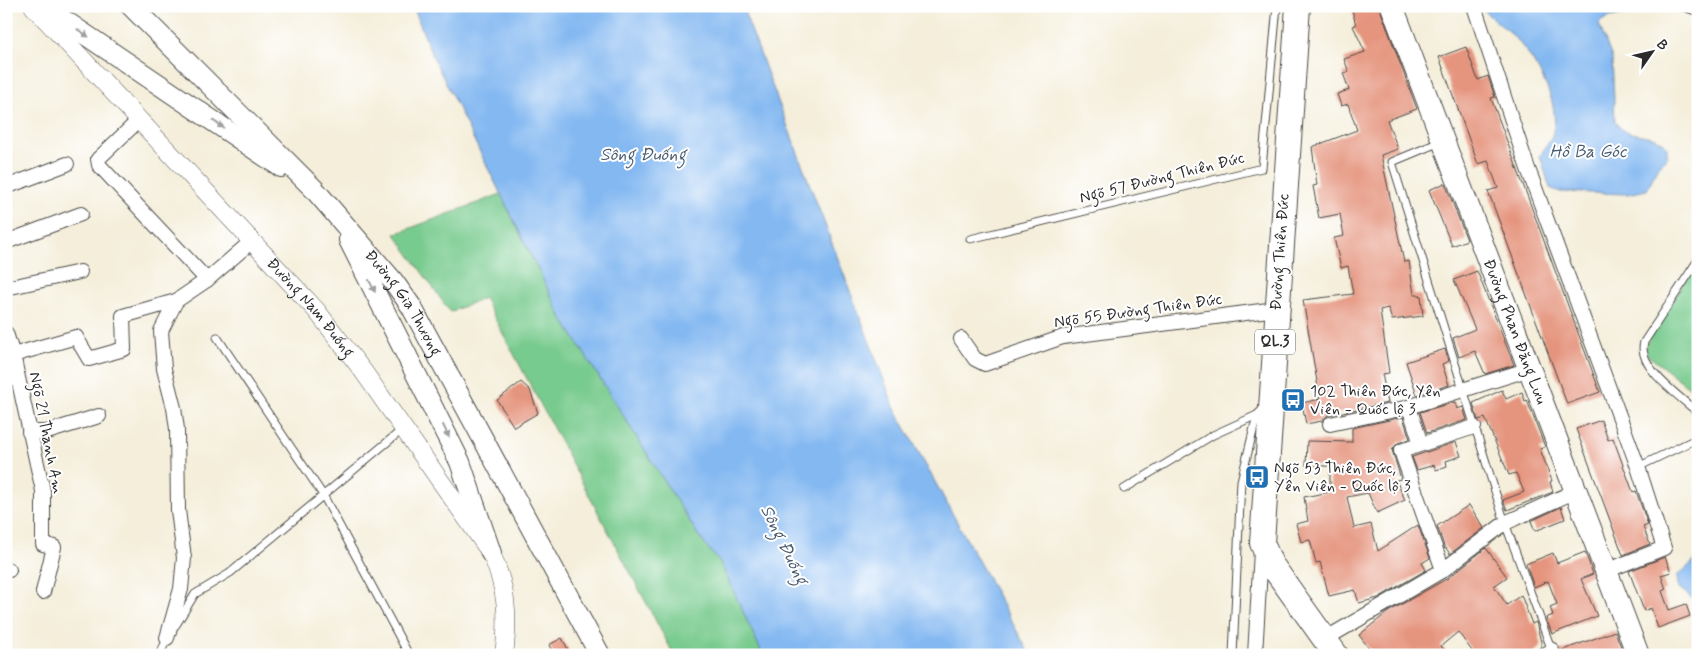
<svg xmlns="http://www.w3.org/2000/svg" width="1704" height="661" font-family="Mynerve,sans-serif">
<rect width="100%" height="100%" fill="#fff"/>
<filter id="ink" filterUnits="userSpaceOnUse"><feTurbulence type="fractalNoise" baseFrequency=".02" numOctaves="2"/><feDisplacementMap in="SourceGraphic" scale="10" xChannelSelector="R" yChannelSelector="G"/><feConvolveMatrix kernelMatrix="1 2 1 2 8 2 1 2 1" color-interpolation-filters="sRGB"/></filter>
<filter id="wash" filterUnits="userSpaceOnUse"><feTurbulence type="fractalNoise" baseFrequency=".0096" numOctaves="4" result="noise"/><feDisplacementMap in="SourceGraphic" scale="20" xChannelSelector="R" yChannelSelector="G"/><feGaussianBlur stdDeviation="1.12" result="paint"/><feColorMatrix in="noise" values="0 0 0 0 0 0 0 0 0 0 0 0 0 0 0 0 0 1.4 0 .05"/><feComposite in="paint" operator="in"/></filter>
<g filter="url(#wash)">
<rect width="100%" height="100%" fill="#f4eeda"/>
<g fill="#78cb8e" stroke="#527b5c">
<polygon points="501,194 562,318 700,538 721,563 763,655 674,655 484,298 450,312 395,234"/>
<polygon points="1698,259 1698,394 1642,351"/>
</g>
<g fill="#83b8f1" stroke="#57728e">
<polygon points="413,6 742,6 895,409 1030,655 763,655 721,564 700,538 562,318 431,53"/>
<path d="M1480 6H1646C1635 21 1609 10 1599 24L1612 58 1615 121C1624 141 1656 129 1667 147V157L1656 170 1647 190 1627 194 1560 192 1550 188 1540 156C1545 147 1553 138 1554 128 1559 97 1531 52 1509 32 1499 23 1488 16 1480 6Z"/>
<polygon points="1698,558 1698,619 1692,598 1678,587 1677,576"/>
</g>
<g id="blocks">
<g fill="#e5947e">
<polygon points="1351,6 1379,6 1417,109 1387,120 1398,149 1381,155 1404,262 1409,261 1414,295 1421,295 1423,316 1392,320 1388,308 1380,310 1389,373 1382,374 1388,403 1328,415 1322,421 1306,424 1302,403 1320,399 1303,300 1353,294 1348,266 1341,268 1334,238 1344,236 1340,214 1319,218 1313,186 1317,185 1312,147 1357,130 1348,104 1341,106 1337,94 1349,90 1343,73 1349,72 1344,59 1365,52 1353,26 1356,25"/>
<polygon points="1466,47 1478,80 1488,76 1495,97 1491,98 1600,392 1567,404 1488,191 1498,188 1488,161 1478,164 1439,57"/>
<polygon points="1445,183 1467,240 1452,246 1429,190"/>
<polygon points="1477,271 1514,365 1485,374 1475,351 1459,357 1453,338 1475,329 1454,280"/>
<polygon points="1445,349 1449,361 1442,364 1449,385 1417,395 1406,362"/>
<polygon points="521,382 530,390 538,413 514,427 497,400"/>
<polygon points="1502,390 1506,399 1522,392 1525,401 1527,400 1545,447 1540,449 1552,481 1550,482 1553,492 1507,510 1503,500 1524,492 1516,473 1509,475 1485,418 1478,420 1473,403"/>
<polygon points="1455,402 1457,409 1463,407 1467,420 1427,433 1420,412"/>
<polygon points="1403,417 1410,439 1398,443 1392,450 1401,479 1396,480 1405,500 1377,513 1368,493 1347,497 1354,528 1371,524 1378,551 1418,525 1430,558 1422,563 1426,570 1378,598 1359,603 1355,590 1329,596 1320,562 1316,563 1310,540 1301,542 1296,524 1308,521 1304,497 1330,492 1330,466 1306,466 1307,441 1352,442 1352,428"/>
<polygon points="1601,420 1608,440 1613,438 1633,492 1636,491 1648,525 1643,527 1650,544 1623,555 1576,429"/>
<polygon points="1456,442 1461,456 1446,461 1447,466 1436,470 1434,465 1417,470 1412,457"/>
<polygon points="1469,505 1484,528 1450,554 1446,548 1445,549 1437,526"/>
<polygon points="1561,507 1565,519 1535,531 1531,521"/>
<polygon points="1486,548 1507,577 1494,586 1507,605 1521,595 1532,624 1536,622 1542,646 1531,655 1475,655 1458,632 1441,646 1449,655 1374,655 1359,635 1388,612 1448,578"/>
<polygon points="1585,552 1593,574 1581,579 1597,616 1552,634 1546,618 1553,615 1550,607 1557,604 1548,581 1534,587 1526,564 1553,553 1557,563"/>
<polygon points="1665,557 1671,572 1661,575 1666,589 1662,591 1669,610 1686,604 1690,616 1658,628 1651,608 1644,611 1629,571"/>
<polygon points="1615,631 1623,652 1615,655 1559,655 1560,651"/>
<polygon points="562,638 571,655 554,655 549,645"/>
</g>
</g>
</g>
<g filter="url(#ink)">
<use href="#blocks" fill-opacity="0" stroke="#494845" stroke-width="1"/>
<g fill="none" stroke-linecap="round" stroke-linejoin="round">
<defs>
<g id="service">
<polyline points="1681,6 1698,12"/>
<polyline points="1440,142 1392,162 1505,523 1552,651"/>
<polyline points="970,239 1262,168 1277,6"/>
<path d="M1698 260 1644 342C1636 367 1681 397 1698 413"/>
<polyline points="217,337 323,495 409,655"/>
<polyline points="1638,467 1698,438"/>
<polyline points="1124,489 1213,435 1257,415"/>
<polyline points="176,625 195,594 230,573 403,429"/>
<polyline points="159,655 169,636"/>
<polyline points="1233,655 1241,481 1257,415 1264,408"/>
</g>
<g id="minor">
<polyline points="1474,6 1527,166 1638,467 1664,548 1606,571"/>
<polyline points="139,120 98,159 99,165 207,280"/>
<polyline points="6,187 67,164"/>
<polyline points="6,242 81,214"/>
<polyline points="6,288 80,272"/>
<polyline points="6,333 13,355 43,491 43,544 54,547 43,592"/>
<polyline points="961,339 975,359 985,364 1063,337 1276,309"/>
<polyline points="6,357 76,337 89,359 124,349 123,316 176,301 207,280 253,240"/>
<polyline points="1409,407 1421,444"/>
<polyline points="1330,424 1405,408 1530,369"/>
<polyline points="29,432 47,432 99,416"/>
<polyline points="6,569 9,570"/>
<polyline points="1443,570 1401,451 1474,427"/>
<polyline points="167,638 181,589 184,558 178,510 177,429 174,408 164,369 161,331 176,301"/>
<polyline points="1325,639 1443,570 1505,523 1576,491"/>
<polyline points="1255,655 1261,551"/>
<polyline points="1545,655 1552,650"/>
</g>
<g id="tertiary">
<path id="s1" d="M33 6 316 310 363 371 491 553C507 589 509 616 504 655"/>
</g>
<g id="secondary">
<polyline points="43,6 281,167"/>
<path id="s2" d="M131 6 314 189 393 281 411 306 600 655"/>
<polyline points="349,240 460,462 491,553"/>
</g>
<g id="primary">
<path id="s3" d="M1392 6 1638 655"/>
</g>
<polyline id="trunk" points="1298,6 1262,543 1271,564 1336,655"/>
</defs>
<use href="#service" stroke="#494845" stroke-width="9"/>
<use href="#minor" stroke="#494845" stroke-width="16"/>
<use href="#tertiary" stroke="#494845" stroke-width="19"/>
<use href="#secondary" stroke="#494845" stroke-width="22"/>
<use href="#primary" stroke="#494845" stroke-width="24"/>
<use href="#trunk" stroke="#494845" stroke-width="26"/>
<use href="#service" stroke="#fff" stroke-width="7"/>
<use href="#minor" stroke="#fff" stroke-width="14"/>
<use href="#tertiary" stroke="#fff" stroke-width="18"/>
<use href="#secondary" stroke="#fff" stroke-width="20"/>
<use href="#primary" stroke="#fff" stroke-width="22"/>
<use href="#trunk" stroke="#fff" stroke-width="24"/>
</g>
<defs><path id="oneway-solid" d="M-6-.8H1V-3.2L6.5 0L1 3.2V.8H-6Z" transform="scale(1.25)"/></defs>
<g fill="#a0a0a0">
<use href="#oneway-solid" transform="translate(83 33) rotate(34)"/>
<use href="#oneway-solid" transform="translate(218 124) rotate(34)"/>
<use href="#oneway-solid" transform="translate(372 286) rotate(63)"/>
<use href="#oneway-solid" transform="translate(446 431) rotate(64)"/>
</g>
</g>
<defs>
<symbol id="bus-square" viewBox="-11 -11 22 22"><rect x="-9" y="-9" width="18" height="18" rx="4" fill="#1f6fb2" stroke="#fff"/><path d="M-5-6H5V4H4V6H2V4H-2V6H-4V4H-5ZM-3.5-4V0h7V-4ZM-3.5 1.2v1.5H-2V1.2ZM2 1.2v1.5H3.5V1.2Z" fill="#fff"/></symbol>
</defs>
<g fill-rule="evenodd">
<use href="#bus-square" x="1279" y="386" width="28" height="28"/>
<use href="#bus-square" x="1243" y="463" width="28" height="28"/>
</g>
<g text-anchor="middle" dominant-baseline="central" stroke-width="4" stroke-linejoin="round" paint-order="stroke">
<rect fill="#fff" stroke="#6b6b6b" stroke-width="1" x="1255" y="329.5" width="40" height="25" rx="4"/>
<g font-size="15" font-weight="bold" fill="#2b2b2b">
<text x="1275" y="342">QL.3</text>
</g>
<g font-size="16" fill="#2b2b2b" stroke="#fff">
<text transform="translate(1162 178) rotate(-14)">Ngõ 57 Đường Thiên Đức</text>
<text transform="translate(1280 252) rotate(-86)">Đường Thiên Đức</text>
<text stroke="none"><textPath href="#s2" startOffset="404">Đường Gia Thượng</textPath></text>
<text stroke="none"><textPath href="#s1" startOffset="410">Đường Nam Đuống</textPath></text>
<text transform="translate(1138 311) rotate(-8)">Ngõ 55 Đường Thiên Đức</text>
<text stroke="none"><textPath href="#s3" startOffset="348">Đường Phan Đăng Lưu</textPath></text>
<text transform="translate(46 433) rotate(79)">Ngõ 21 Thanh Am</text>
</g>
<g font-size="16" fill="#2b2b2b" stroke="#fff" text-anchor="start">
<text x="1310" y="391">102 Thiên Đức, Yên<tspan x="1310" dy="18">Viên - Quốc lộ 3</tspan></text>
<text x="1274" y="468">Ngõ 53 Thiên Đức,<tspan x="1274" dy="18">Yên Viên - Quốc lộ 3</tspan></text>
</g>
<g font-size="18" font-style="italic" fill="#4a5c70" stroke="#fff">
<text x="1588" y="152">Hồ Ba Góc</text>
<text x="643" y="155">Sông Đuống</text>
<text transform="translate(784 545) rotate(64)">Sông Đuống</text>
</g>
</g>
<rect width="1704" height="661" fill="none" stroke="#fff" stroke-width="25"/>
<g transform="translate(1652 52) rotate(56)" stroke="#ffffff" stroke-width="4" paint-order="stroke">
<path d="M0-4L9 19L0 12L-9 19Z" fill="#2b2b2b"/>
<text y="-8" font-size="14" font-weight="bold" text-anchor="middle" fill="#2b2b2b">B</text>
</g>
</svg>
